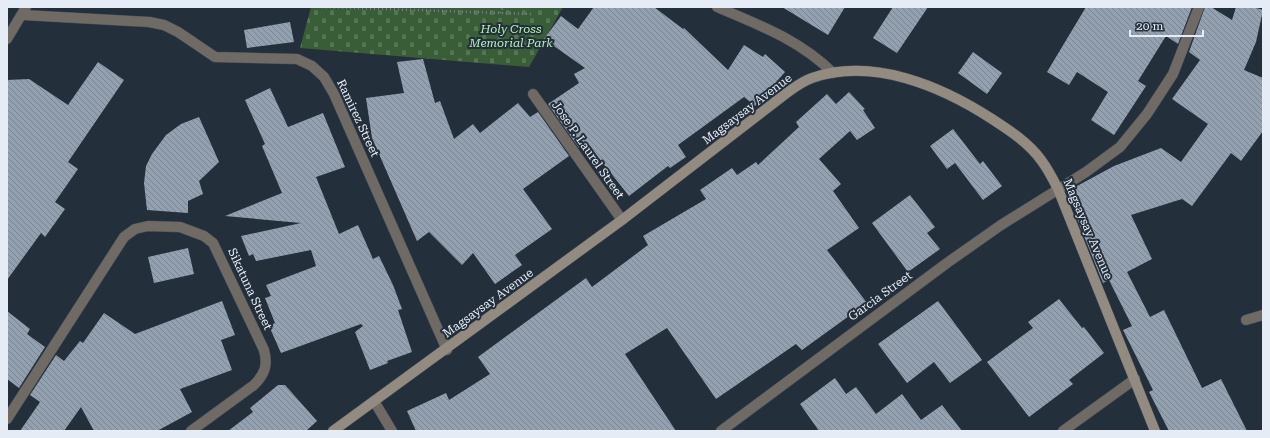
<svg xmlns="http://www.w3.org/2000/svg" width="1270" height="438" font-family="'Roboto Serif',serif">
<defs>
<pattern id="cemetery-stones" width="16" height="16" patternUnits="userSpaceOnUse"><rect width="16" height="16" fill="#395e37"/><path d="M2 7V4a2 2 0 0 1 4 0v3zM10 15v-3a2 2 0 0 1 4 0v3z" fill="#567555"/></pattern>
<pattern id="building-back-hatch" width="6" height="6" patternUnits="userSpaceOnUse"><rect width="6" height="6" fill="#92a0b0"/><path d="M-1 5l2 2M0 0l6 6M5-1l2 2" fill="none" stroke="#7b8591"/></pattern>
</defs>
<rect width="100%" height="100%" fill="#242f3c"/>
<polygon fill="url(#cemetery-stones)" points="311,7 563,7 529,67 300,48"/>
<g fill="url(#building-back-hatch)">
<polygon points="594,7 654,7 683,29 684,28 728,70 744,45 763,57 765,54 785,72 755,106 744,97 678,145 686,157 670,168 668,166 629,196 594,152 591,154 583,145 579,148 548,104 579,83 574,74 585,68 544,39 561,16 578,29"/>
<polygon points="782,7 845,7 828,35"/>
<polygon points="893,7 928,7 897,53 873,38"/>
<polygon points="1086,7 1192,7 1178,44 1166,36 1138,81 1146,86 1114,135 1091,120 1108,92 1077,72 1069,85 1047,72"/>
<polygon points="1205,7 1211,7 1232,20 1236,7 1253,7 1263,10 1256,42 1244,70 1263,78 1263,131 1241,161 1231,153 1192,206 1182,199 1131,215 1152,259 1127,272 1150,317 1164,310 1202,388 1221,379 1247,431 1169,431 1149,392 1153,390 1123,330 1132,326 1109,280 1103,283 1076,216 1077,214 1066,192 1114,166 1161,148 1181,162 1208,124 1172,99 1200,60 1189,52"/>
<polygon points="290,22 294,42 247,48 244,30"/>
<polygon points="973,52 1002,73 987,94 958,73"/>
<polygon points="423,59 435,103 440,101 454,139 473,124 480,133 518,103 530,117 538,112 569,156 523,189 552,229 515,255 522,265 495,284 473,253 462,265 429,232 417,241 372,138 366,98 404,93 397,62"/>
<polygon points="98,62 124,80 68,162 78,169 55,202 65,209 45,237 41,233 7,280 7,80 29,79 68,105"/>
<polygon points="270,88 288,127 323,113 345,167 316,177 339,234 358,225 373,259 379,256 393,285 402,309 398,310 412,352 387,361 388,363 370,370 355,332 363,326 361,324 281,353 269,326 275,323 265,298 271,296 266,285 316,266 311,250 256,261 253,254 249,256 241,236 301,223 225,216 282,193 262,146 265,144 245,100"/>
<polygon points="849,92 865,109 863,110 875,128 857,140 850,131 819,159 841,184 833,191 859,228 827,250 867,303 802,350 796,344 716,399 667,328 625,354 676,431 416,431 407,411 446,393 449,400 490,374 478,357 586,278 592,287 648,245 643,236 706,199 700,190 732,168 737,175 756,162 758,165 799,127 796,122 827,94 836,104"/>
<polygon points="199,117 219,162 199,181 203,194 188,201 188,213 147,210 144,183 146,166 152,154 166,135 181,124"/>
<polygon points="953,129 980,164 983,161 1002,186 983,200 955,163 947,169 930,146"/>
<polygon points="910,195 935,227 927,233 940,249 908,272 872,223"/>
<polygon points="188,248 194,274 154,283 148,257"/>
<polygon points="1059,299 1082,328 1084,327 1104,353 1069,380 1073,384 1029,417 987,362 1033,328 1028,322"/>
<polygon points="222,301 235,335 221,340 232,370 180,389 192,412 157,431 94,431 81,407 64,431 20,431 40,402 30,395 56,355 64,361 80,341 83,343 104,313 135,334"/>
<polygon points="938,301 982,360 950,383 934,362 907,383 878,344"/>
<polygon points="7,311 30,329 27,334 45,347 19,388 7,379"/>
<polygon points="835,378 846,394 856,387 876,414 902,394 921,420 942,405 962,431 819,431 800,404"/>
<polygon points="278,385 285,385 317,421 306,431 228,431 253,412 250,408"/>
</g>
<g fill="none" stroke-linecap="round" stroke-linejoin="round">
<defs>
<polyline id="lane" points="1246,320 1263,315"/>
<g id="street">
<path d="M717 7C759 25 800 40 833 73"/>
<polyline points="23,15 149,22 164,25 178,32 215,57 297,59 312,66 324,77 334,94 447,350"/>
<polyline points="7,39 26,7"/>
<polyline points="533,94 622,220"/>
<polyline points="374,401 392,431"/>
<path d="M7 419 124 237 135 229 148 226 180 227 204 236 213 243 264 350C268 365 265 374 254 385L191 431"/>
<polyline points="721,431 947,263 1001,225 1086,172 1120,147 1147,114 1173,74 1199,7"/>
<polyline points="1063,431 1135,379"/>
</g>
<path id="secondary" d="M333 431 622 220 788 92C795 87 803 81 812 78 873 57 941 86 992 119 1009 130 1029 143 1041 160 1048 169 1053 179 1058 189L1155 431"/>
</defs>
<use href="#lane" stroke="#434d5a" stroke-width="11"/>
<use href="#street" stroke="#434d5a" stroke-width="11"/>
<use href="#secondary" stroke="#434d5a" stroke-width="11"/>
<g stroke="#77808c" stroke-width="2.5" stroke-dasharray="1 3" stroke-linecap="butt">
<polyline points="322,7 533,14"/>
<polyline points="500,13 503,7"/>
</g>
<use href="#lane" stroke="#6f6a63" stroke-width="10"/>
<use href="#street" stroke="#6f6a63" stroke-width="10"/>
<use href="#secondary" stroke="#938b80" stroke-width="10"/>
</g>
<g text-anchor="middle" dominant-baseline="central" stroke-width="4" stroke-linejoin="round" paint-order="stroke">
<g font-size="12" font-style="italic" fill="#b5f2b1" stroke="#242f3c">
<text x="511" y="29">Holy Cross<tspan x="511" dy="14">Memorial Park</tspan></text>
</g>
<g font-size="12" fill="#e5ecf5" stroke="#242f3c">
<text transform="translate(747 109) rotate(-37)">Magsaysay Avenue</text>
<text transform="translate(358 118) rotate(65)">Ramirez Street</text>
<text transform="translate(588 150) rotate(55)">Jose P. Laurel Street</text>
<text transform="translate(1088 229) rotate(67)">Magsaysay Avenue</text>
<text transform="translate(250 289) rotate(65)">Sikatuna Street</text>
<text transform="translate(880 296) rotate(-36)">Garcia Street</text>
<text transform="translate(488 303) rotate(-36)">Magsaysay Avenue</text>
</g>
</g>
<rect width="1270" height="438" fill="none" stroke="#e5ecf5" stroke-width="16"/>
<path d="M1130 30v6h73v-6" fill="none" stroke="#e5ecf5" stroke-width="2"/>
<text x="1136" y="30" font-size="12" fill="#e5ecf5" stroke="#242f3c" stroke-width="3" paint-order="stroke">20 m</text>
</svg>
